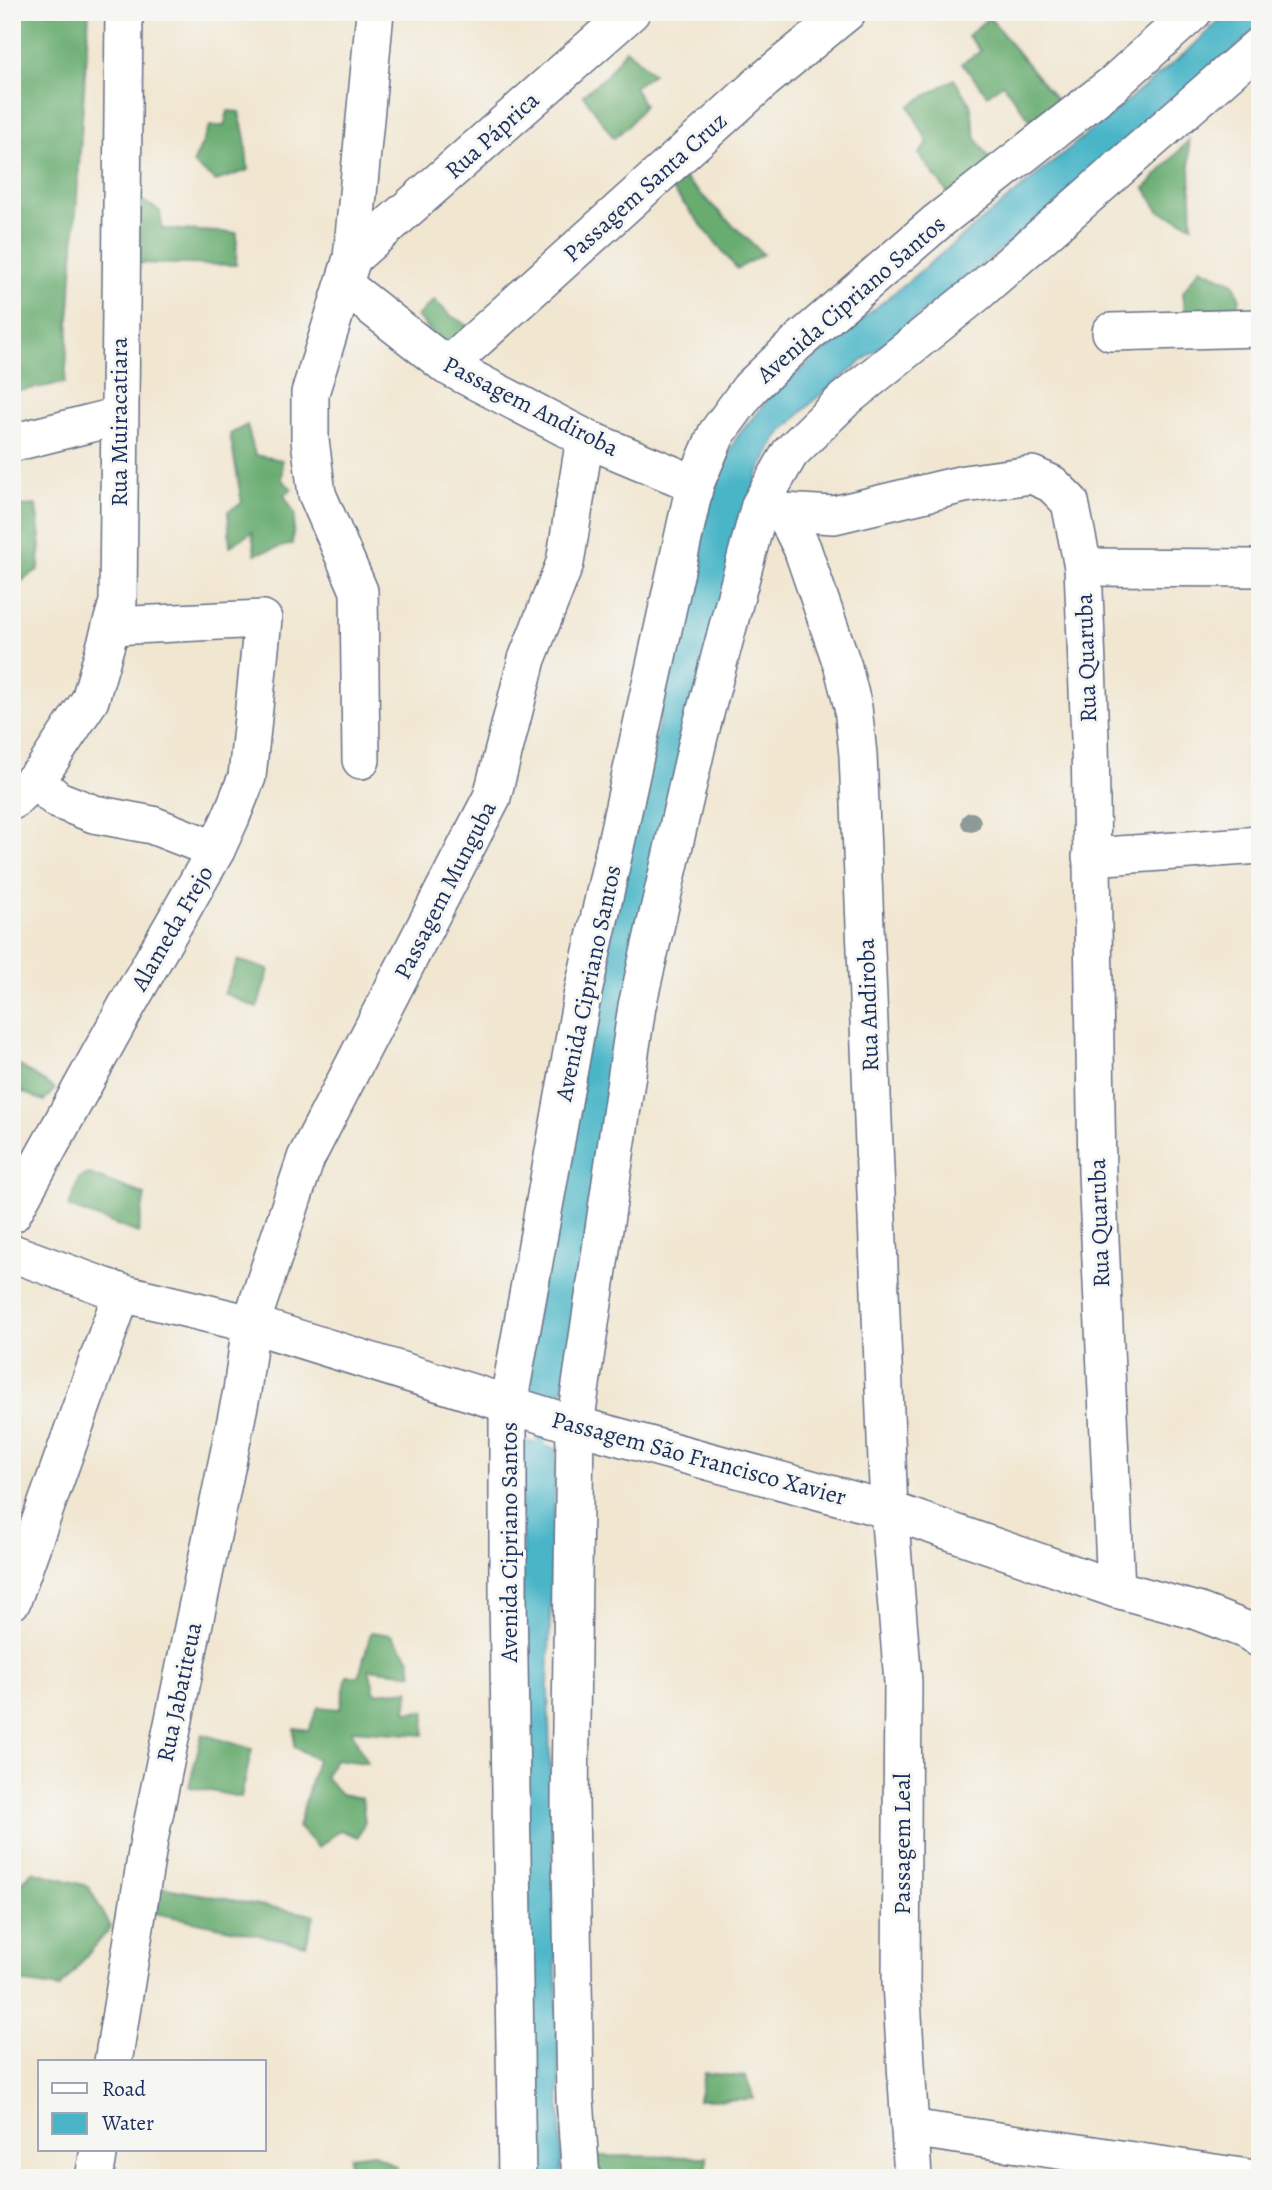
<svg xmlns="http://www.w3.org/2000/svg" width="1272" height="2190" font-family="Alegreya,serif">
<rect width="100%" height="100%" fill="#f6f6f2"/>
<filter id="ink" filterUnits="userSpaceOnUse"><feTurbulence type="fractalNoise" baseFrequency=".0143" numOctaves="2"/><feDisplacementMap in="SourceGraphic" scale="14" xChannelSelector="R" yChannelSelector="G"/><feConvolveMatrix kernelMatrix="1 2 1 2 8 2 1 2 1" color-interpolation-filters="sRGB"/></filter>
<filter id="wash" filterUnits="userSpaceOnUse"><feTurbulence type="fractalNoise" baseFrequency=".00686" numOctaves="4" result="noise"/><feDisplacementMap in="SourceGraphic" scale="28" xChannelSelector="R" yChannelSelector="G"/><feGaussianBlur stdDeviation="1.57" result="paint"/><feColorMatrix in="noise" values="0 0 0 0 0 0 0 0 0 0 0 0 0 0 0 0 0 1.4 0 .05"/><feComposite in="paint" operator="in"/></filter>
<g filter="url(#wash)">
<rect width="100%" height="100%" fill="#f1e6d0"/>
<g fill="#68ac70" stroke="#426e67" stroke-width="2">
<polygon points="12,12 89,12 65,383 12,392"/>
<polygon points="989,17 1059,103 1034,125 1003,84 987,95 962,63 981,51 968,36"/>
<polygon points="626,49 653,74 634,87 644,105 629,125 614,138 583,95 606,76"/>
<polygon points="954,79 970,104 976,138 995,167 952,199 919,154 928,143 909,106"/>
<polygon points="228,111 239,112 245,138 248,170 216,181 193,164 210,126 224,126"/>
<polygon points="1189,140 1192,225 1159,211 1145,188"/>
<polygon points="684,178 763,254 737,269 671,188"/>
<polygon points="141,200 160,211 162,229 237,233 236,265 132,263 131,232"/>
<polygon points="1200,268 1234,283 1240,300 1231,316 1186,320 1183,292"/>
<polygon points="434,300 450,315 473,329 454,343 438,340 417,316"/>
<polygon points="247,425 255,455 282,460 282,480 292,489 284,495 295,514 292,544 255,554 252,532 230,546 228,511 242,503 230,434"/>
<polygon points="36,505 40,538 39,569 20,582 12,577 12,507"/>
<polygon points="238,960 269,970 257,1008 224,993"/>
<polygon points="12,1064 20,1066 55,1089 44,1101 12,1088"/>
<polygon points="89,1174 145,1195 138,1233 69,1207 79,1178"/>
<polygon points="371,1632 391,1635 410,1659 412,1674 369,1669 375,1693 409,1690 406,1712 425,1711 424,1735 351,1730 367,1763 335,1759 325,1777 341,1794 362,1798 365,1822 358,1837 340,1830 318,1848 298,1827 317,1759 294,1747 294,1728 309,1730 318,1707 340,1709 347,1676 359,1676"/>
<polygon points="202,1734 252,1749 241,1797 189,1787"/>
<polygon points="32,1871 88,1886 111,1927 60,1988 12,1981 12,1894"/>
<polygon points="155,1886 314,1915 306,1945 150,1912"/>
<polygon points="704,2073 746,2077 754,2099 698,2100"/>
<polygon points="373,2153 397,2167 397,2178 348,2178 350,2156"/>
<polygon points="593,2156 707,2157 706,2178 601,2178"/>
</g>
<g fill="#4ab5c7" stroke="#327292" stroke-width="2">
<polygon points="1228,12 1260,12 1260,26 1087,180 814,400 777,437 757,476 562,1394 523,1389 582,1059 710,500 736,438 775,391 1190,49"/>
<polygon points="521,1440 556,1449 548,1686 562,2178 529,2178"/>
</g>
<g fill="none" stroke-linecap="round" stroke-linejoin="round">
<polyline stroke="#4ab5c7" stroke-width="10" points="539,1458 549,1380"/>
</g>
</g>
<g filter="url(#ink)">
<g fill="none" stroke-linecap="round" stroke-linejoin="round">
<defs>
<g id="minor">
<polyline points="352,258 631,12"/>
<polyline points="344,285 447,366 585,438 695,484"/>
<polyline points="1111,332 1260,328"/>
<polyline points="447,366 764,80 847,12"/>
<polyline points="12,443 119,416"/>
<polyline points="764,506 784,512 834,515 964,484 1032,475 1052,484 1070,502 1083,567 1090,739 1097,1173 1116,1589"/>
<polyline points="784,512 802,548 843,667 853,707 858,755 889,1510 903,1682 901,1983 913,2178"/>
<polyline points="1083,567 1260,568"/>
<polyline points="361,760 359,591 317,494 310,440 310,393 352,258 375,12"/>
<polyline points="34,780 58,800 94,814 152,825 216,850"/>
<polyline points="12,801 43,771 90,700 118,602 124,12"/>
<polyline points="1091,857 1260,845"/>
<polyline points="12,1214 125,1009 216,850 231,817 247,777 263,619 111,626"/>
<polyline points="12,1253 122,1293 251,1324 575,1425 889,1510 1116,1589 1197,1611 1246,1630 1260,1639"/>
<polyline points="12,1601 122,1293"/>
<polyline points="113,2062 149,1840 242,1391 251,1324 306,1158 492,797 527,659 565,563 585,438"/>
<polyline points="910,2128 1248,2178"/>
<polyline points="94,2178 99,2150"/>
<polyline points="517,2178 508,1596 508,1405 582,997 695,484 717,433 750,388 797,343 937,222 1112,85 1193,12"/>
<polyline points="581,2178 575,2099 570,1801 575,1425 637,1006 699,736 760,505 790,453 844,400 977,293 1260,45"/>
</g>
</defs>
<use href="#minor" stroke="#666f86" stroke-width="40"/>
<use href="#minor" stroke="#fff" stroke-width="37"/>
</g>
<circle fill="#8c9b97" cx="971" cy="822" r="10"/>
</g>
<g text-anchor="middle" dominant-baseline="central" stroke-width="6" stroke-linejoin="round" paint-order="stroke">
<g font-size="24" fill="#1b2f5e" stroke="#f6f6f2">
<text transform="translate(492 135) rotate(-42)">Rua Páprica</text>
<text transform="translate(645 187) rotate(-42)">Passagem Santa Cruz</text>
<text transform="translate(851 299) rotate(-41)">Avenida Cipriano Santos</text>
<text transform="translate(531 406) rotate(27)">Passagem Andiroba</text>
<text transform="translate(119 422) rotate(-90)">Rua Muiracatiara</text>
<text transform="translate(1086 658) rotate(-92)">Rua Quaruba</text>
<text transform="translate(445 890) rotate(-63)">Passagem Munguba</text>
<text transform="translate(172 928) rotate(-60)">Alameda Frejo</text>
<text transform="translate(588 983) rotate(-78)">Avenida Cipriano Santos</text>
<text transform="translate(868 1005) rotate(-92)">Rua Andiroba</text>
<text transform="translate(1099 1223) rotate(-92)">Rua Quaruba</text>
<text transform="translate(699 1458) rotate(15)">Passagem São Francisco Xavier</text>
<text transform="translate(509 1542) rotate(-90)">Avenida Cipriano Santos</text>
<text transform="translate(179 1692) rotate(-78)">Rua Jabatiteua</text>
<text transform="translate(902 1844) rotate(-90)">Passagem Leal</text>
</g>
</g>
<rect width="1272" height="2190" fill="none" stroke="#f6f6f2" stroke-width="42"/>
<rect x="38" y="2060" width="228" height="91" fill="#f6f6f2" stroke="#9ea6b7" stroke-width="2"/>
<rect x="52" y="2083" width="35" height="10" fill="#ffffff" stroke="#9ea6b7" stroke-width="2"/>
<text x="102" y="2096" font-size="21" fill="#1b2f5e">Road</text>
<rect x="52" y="2113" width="35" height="21" fill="#4ab5c7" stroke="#9ea6b7" stroke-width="2"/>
<text x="102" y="2130" font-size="21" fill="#1b2f5e">Water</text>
</svg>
